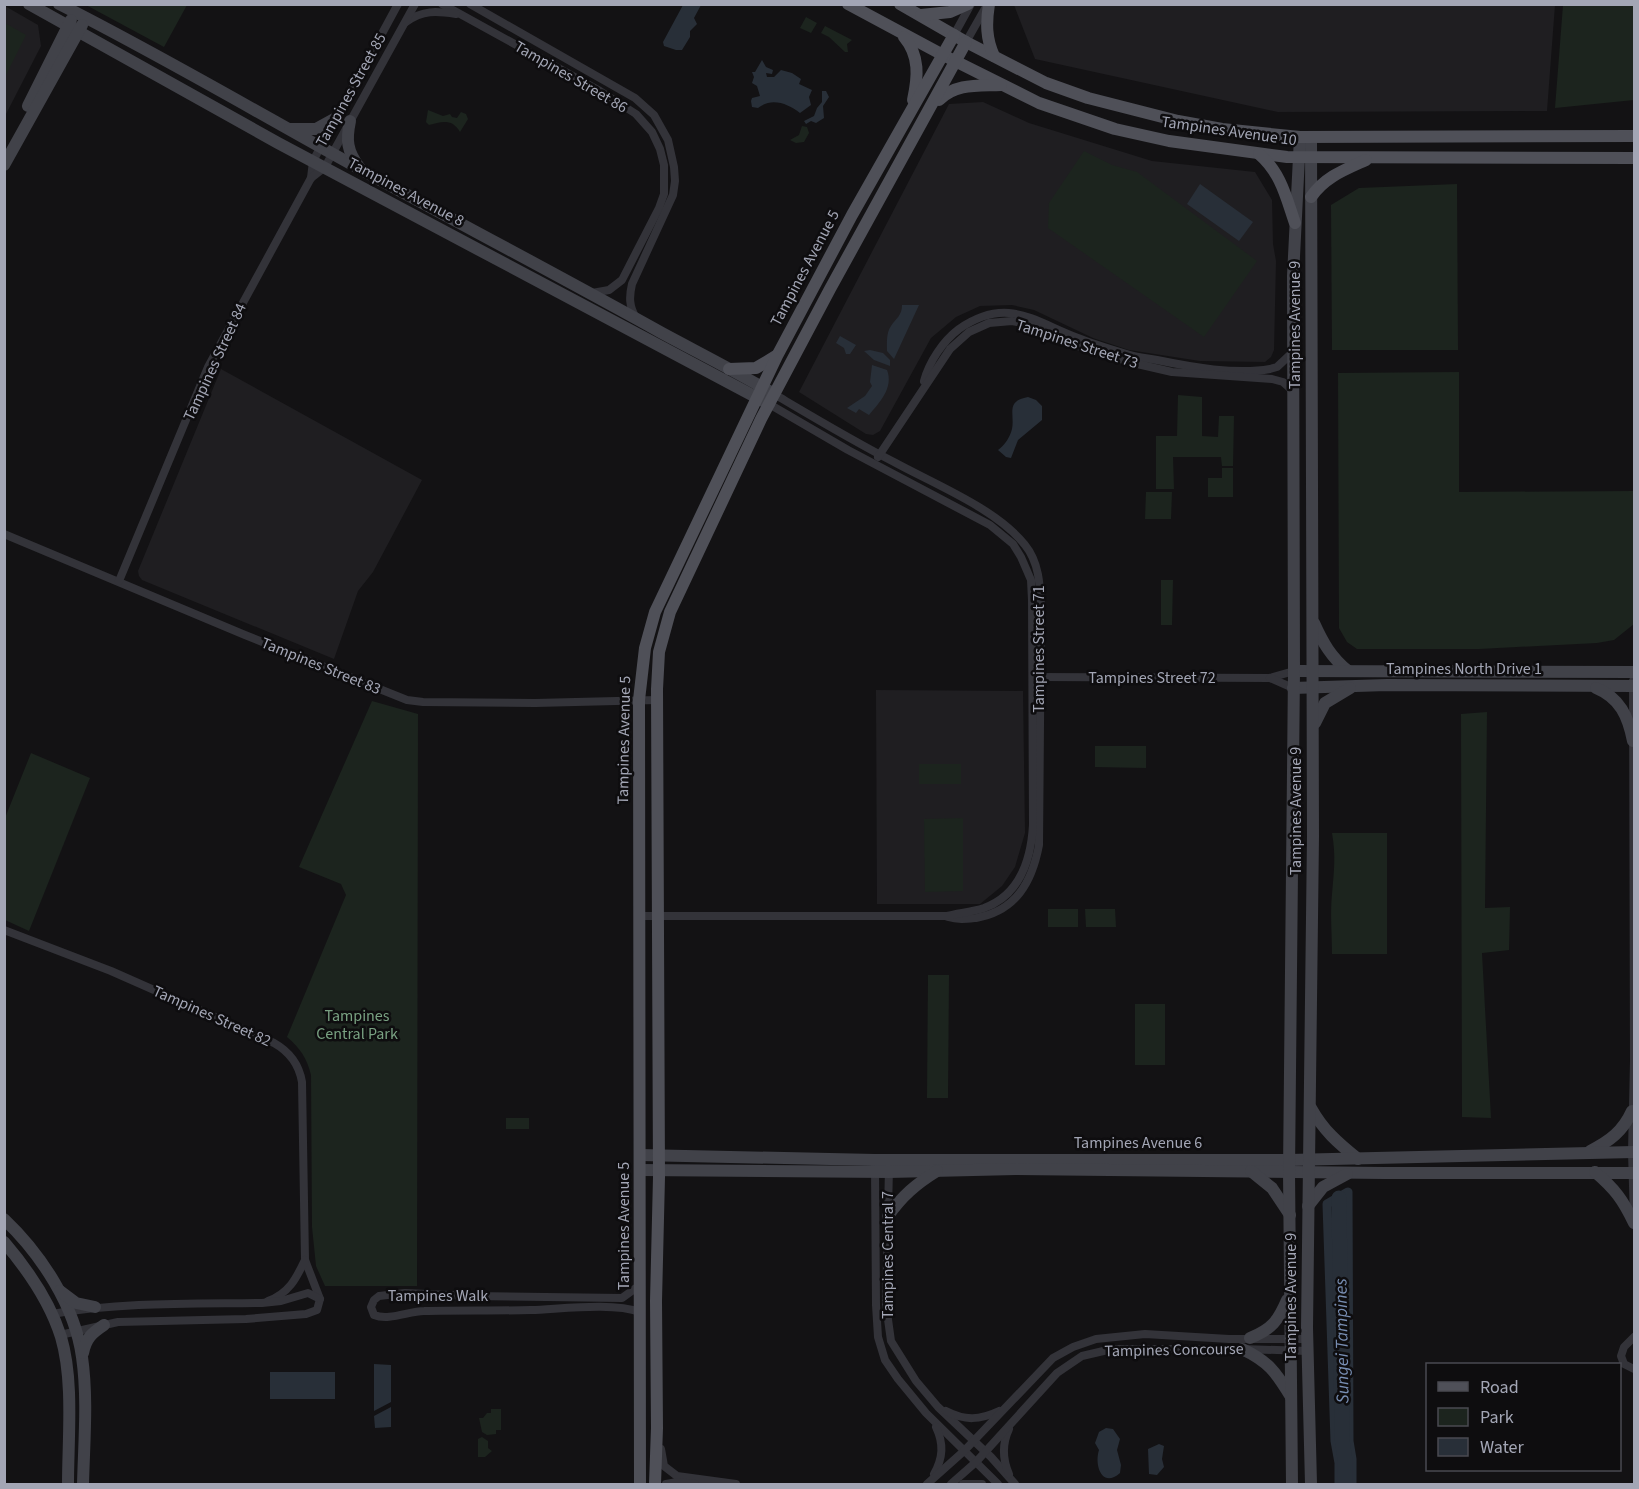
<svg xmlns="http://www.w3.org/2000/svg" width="1639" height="1489" font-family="'Source Sans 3',sans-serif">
<rect width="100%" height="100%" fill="#131214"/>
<g fill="#1f1e21">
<polygon points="1014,5 1555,5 1547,111 1278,112 1035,59"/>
<polygon points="5,6 38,25 41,46 5,116"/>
<polygon points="983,102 1029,123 1152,161 1255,172 1272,200 1273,244 1276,261 1274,350 1271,357 1265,362 1200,361 1129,350 1093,338 1034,310 1012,305 980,306 956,317 931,338 880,431 873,435 866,434 799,392 949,104"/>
<polygon points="221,369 422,480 373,572 358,591 334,659 142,580 139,576 138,571"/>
<polygon points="876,690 1023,691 1025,833 1015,867 1002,886 980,904 877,904"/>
</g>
<g fill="#1c241e">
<polygon points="86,5 187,5 164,47"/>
<polygon points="1563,5 1634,5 1634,100 1555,108"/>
<polygon points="806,17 817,23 811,33 800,28"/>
<polygon points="5,23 26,35 5,77"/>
<polygon points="825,26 852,40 847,44 848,52 845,52 829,37 821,33"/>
<path d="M428 110 443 116 450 114 452 117 457 118 461 112 466 114 468 119 460 132C452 118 441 122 429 125L426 122Z"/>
<polygon points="802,126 807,127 809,133 804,142 796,143 790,140 799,135"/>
<polygon points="1084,151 1112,165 1137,172 1257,261 1204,337 1048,228 1049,203"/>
<polygon points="1457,184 1458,350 1332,350 1331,205 1359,188"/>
<polygon points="1459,372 1459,492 1634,491 1634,624 1614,640 1597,643 1479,649 1357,649 1347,642 1339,628 1338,373"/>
<polygon points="1178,395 1202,397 1202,436 1218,437 1219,416 1234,416 1233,466 1222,466 1221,457 1173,457 1174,489 1156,489 1156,436 1177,436"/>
<polygon points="1222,468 1233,468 1233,497 1208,497 1208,478 1222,478"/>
<polygon points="1146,492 1172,492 1171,519 1145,519"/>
<polygon points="1161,580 1173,580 1172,625 1161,625"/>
<path d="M372 701 418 714 417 1286H325L316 1266 312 1227 311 1075C307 1058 300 1048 287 1037L346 895 341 884 299 867Z"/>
<polygon points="1487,712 1485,908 1510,907 1509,950 1482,953 1491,1118 1462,1117 1461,714"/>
<polygon points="1095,746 1146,746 1146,768 1095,767"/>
<polygon points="31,753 90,778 29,931 5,920 5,818"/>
<rect x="919" y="764" width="42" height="20"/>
<polygon points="963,818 963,891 925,892 924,819"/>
<path d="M1332 833H1387V954H1332C1332 934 1330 913 1332 894 1334 871 1336 856 1332 833Z"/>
<rect x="1048" y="909" width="30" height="18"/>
<polygon points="1085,909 1115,909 1116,927 1086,927"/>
<polygon points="928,975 949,975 948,1098 927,1098"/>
<rect x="1135" y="1004" width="30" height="61"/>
<rect x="506" y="1118" width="23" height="11"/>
<polygon points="491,1409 501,1409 501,1430 496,1430 496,1434 487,1435 482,1432 479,1418 483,1418 487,1413 491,1413"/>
<polygon points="482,1437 488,1441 488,1448 492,1451 485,1457 478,1457 478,1439"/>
<rect x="157" y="1483" width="134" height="1"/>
</g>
<g fill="#282f38">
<polygon points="683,5 701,5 694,18 697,24 690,31 690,37 682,50 676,50 664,46 663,42"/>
<path d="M762 60 766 67 773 70 772 74 766 73 767 77H774L781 70 792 73 801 79 799 84 812 90 809 97 811 105 800 113C788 104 772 97 758 108L752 107 751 101 752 98 760 96 757 86 752 83 754 77 752 72H755Z"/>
<polygon points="822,91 826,91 829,97 823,106 824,118 816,123 811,121 806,124 804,121 814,116 817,108 822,102"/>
<polygon points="1200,184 1253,222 1239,241 1187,204"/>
<path d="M902 305H919L894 359 887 351C887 343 886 333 891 326 896 318 902 316 902 305Z"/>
<polygon points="840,336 856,345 850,354 846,354 844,348 836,343"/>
<polygon points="870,350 883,353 890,360 890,366 874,360 864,351"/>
<path d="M872 365 887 370C894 388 879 403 869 415L859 409 856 413 847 408 865 396 872 386 870 382Z"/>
<path d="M1028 397 1036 400 1042 406V420L1018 440 1011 458 1006 457 998 450C1005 445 1010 437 1012 429 1015 414 1005 401 1028 397Z"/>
<polygon points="374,1364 391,1365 391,1402 374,1411"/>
<rect x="270" y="1372" width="65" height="27"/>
<polygon points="391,1407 391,1427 375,1428 374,1416"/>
<path d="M1106 1428 1113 1429 1120 1439 1117 1450 1121 1465 1120 1473C1102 1489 1094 1465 1099 1450L1095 1443 1099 1432Z"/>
<polygon points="1159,1444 1164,1446 1162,1459 1164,1467 1157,1475 1149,1474 1148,1449"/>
</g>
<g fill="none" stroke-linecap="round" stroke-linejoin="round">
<polyline stroke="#282f38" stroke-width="9" points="1339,1484 1339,1463 1335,1441 1327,1204 1348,1192 1349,1441 1352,1459 1352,1484"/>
<polyline stroke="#282f38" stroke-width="15" points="1339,1198 1342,1439 1345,1460 1345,1484"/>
<g stroke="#333339" stroke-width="8">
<polyline points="442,4 600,91 636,114 652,132 660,149 664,165 664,194 659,208 622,280 609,290 592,293"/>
<path d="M470 4 635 98 654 115 668 140 674 167 675 181 673 195 632 284C629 297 629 306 636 318"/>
<path d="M406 22C423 10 436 11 456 14"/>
<polyline points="954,35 971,4"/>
<polyline points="966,42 987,5"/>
<polyline points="311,178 313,161 398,4"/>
<path d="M924 381C929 362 943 341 959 329 1007 296 1033 321 1078 338 1095 345 1113 350 1130 355 1139 358 1148 358 1157 360 1191 367 1236 375 1270 369L1277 367 1293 352"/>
<path d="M774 394C813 417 853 441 894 462 934 484 997 509 1025 545 1039 562 1040 585 1041 606L1039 845C1032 882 1016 911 976 918 966 919 958 920 948 917"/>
<polyline points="878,457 950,349 969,332 989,323 1012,321 1028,324 1074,345 1133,363 1172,372 1272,379 1283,382 1293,391"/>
<polyline points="4,534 245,635 407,700 423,702 535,703 657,700"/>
<polyline points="119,581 208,367 311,178 325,167 415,4"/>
<polyline points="1036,677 1270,678 1294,671"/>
<polyline points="1270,678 1293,688"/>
<polyline points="1633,681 1634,1061 1632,1152 1634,1220"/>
<path d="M640 916H947C959 913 972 912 984 908 1020 895 1031 859 1033 825L1032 600 1031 580 1021 557 1013 544 990 525 848 450 769 404"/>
<path d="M4 930 111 971 274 1043C290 1052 299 1064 302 1082L305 1260 320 1299 317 1310 306 1314 246 1319 118 1322 60 1335"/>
<polyline points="875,1167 876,1305 878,1337 885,1360 898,1379 926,1413 998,1484"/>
<polyline points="889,1167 886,1305 891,1341 916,1381 938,1407 991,1457 1015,1484"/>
<path d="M640 1285 622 1298 471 1296 405 1293 379 1296 374 1300 371 1307 374 1315C389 1321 409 1311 424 1311 460 1310 495 1311 531 1310 561 1309 613 1302 640 1312"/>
<path d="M268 1301C289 1293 296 1279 305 1260"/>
<path d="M52 1314C122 1302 192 1304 262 1303L281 1301 308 1293 320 1299"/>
<polyline points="1634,1337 1624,1347 1621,1356 1624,1364 1634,1369"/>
<path d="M946 1411C965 1421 980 1420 999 1411"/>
<path d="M1009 1429C1002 1444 1002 1458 1009 1474"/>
<polyline points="661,1449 664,1466 677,1476 736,1484"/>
<path d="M934 1474C943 1458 944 1444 936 1427"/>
<polyline points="666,1484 677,1482 695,1484"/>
<polyline points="927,1484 964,1451 1053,1358 1073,1347 1096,1339 1145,1334 1229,1339 1307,1339"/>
<polyline points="951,1484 976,1462 1057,1373 1082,1356 1112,1349 1242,1349 1307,1351"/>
<polyline points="963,1484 982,1484"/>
</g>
<g stroke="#414249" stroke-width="12">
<polyline points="29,4 278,143 769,404"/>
<path d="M59 4C176 63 287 130 402 192 489 239 576 285 662 333 699 353 737 372 774 394"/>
<polyline points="28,106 71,20"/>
<path d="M350 121C346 140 347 151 359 167"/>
<polyline points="290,129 316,129 336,118"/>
<polyline points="4,165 82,25"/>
<path d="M1314 623C1323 643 1331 657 1348 671"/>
<polyline points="1294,671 1634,672"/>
<polyline points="1293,688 1387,685 1634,686"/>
<path d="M1596 688C1620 698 1628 716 1633 741"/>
<polyline points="1315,723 1325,703 1350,688"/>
<path d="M1311 1108C1323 1130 1338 1143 1358 1159"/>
<path d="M1590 1151C1610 1141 1623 1131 1632 1111"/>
<polyline points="640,1155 875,1160 1289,1160 1634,1152"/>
<polyline points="640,1170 889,1172 1016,1169 1384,1173 1634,1173"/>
<polyline points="1251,1171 1272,1188 1290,1215"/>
<path d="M1595 1172C1615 1189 1623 1200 1634 1223"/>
<polyline points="1308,1206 1323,1187 1347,1174"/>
<path d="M888 1216C902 1196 916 1184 937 1171"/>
<path d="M4 1219C41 1254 75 1306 82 1357 88 1398 84 1443 83 1484"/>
<path d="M4 1242C28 1270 50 1302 61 1337 74 1381 68 1438 68 1484"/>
<polyline points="60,1291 76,1303 95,1307"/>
<path d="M1250 1338C1272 1329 1278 1321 1287 1300"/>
<path d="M1242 1349C1268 1361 1276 1372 1291 1397"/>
<path d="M83 1353C86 1338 92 1333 104 1325"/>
<polyline points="1292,1484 1289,1172 1294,671 1293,276 1300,137"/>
<polyline points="1311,1484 1307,1328 1313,836 1311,137"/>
</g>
<g stroke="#4f5058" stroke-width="12">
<polyline points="848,4 943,55 1039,103 1115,129 1169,141 1287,157 1634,158"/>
<polyline points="900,4 966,42 1046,83 1088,98 1178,121 1222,129 1300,137 1634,136"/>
<path d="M989 4C986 23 986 39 994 56"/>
<polyline points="921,15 950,12 968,4"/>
<path d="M904 37C920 56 918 77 913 100"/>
<path d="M939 100C956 83 978 86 1001 85"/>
<path d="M1259 154C1281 173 1286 197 1295 223"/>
<path d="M1311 197C1325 177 1344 170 1366 160"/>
<polyline points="729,369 756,368 776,356"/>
<polyline points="640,1484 639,700 645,648 655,612 777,356 852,215 954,35"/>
<polyline points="655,1484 657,1428 656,1301 659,1177 657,689 659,652 670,612 761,419 830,289 966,42"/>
</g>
</g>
<g text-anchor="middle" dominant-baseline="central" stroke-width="5" stroke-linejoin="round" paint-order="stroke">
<g font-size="16" fill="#a3a6b5" stroke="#0e0d0f">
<text transform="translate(571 77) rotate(30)">Tampines Street 86</text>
<text transform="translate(351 90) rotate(-61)">Tampines Street 85</text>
<text transform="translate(1229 131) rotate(8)">Tampines Avenue 10</text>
<text transform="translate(406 192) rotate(28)">Tampines Avenue 8</text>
<text transform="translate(805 268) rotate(-62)">Tampines Avenue 5</text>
<text transform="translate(1295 325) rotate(-90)">Tampines Avenue 9</text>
<text transform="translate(1077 344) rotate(18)">Tampines Street 73</text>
<text transform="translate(215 362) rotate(-65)">Tampines Street 84</text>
<text transform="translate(1039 649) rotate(-90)">Tampines Street 71</text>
<text transform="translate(321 666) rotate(22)">Tampines Street 83</text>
<text x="1464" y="669">Tampines North Drive 1</text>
<text x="1152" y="678">Tampines Street 72</text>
<text transform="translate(624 740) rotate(-89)">Tampines Avenue 5</text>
<text transform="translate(1296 811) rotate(-90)">Tampines Avenue 9</text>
<text transform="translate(212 1016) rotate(24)">Tampines Street 82</text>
<text x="1138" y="1143">Tampines Avenue 6</text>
<text transform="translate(624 1226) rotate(-90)">Tampines Avenue 5</text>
<text transform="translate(888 1255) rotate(-90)">Tampines Central 7</text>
<text x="438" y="1296">Tampines Walk</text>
<text transform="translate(1291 1297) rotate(-90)">Tampines Avenue 9</text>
<text transform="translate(1174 1350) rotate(-1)">Tampines Concourse</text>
</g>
<g font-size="16" fill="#79a182" stroke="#0e0d0f">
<text x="357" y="1016">Tampines<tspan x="357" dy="18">Central Park</tspan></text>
</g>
<g font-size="18" font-style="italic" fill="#788eb3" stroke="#0e0d0f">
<text transform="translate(1342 1341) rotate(-91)">Sungei Tampines</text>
</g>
</g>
<rect width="1639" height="1489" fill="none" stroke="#a3a6b5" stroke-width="12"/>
<rect x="1426" y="1363" width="195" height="108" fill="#0e0d0f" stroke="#4a4a51" stroke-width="1.5"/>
<rect x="1438" y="1382" width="30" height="9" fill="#4f5058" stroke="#4a4a51" stroke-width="1.5"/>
<text x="1480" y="1393" font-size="18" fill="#a3a6b5">Road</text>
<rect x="1438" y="1408" width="30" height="18" fill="#1c241e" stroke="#4a4a51" stroke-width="1.5"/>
<text x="1480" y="1423" font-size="18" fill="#a3a6b5">Park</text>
<rect x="1438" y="1438" width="30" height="18" fill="#282f38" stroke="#4a4a51" stroke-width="1.5"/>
<text x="1480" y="1453" font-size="18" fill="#a3a6b5">Water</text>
</svg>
